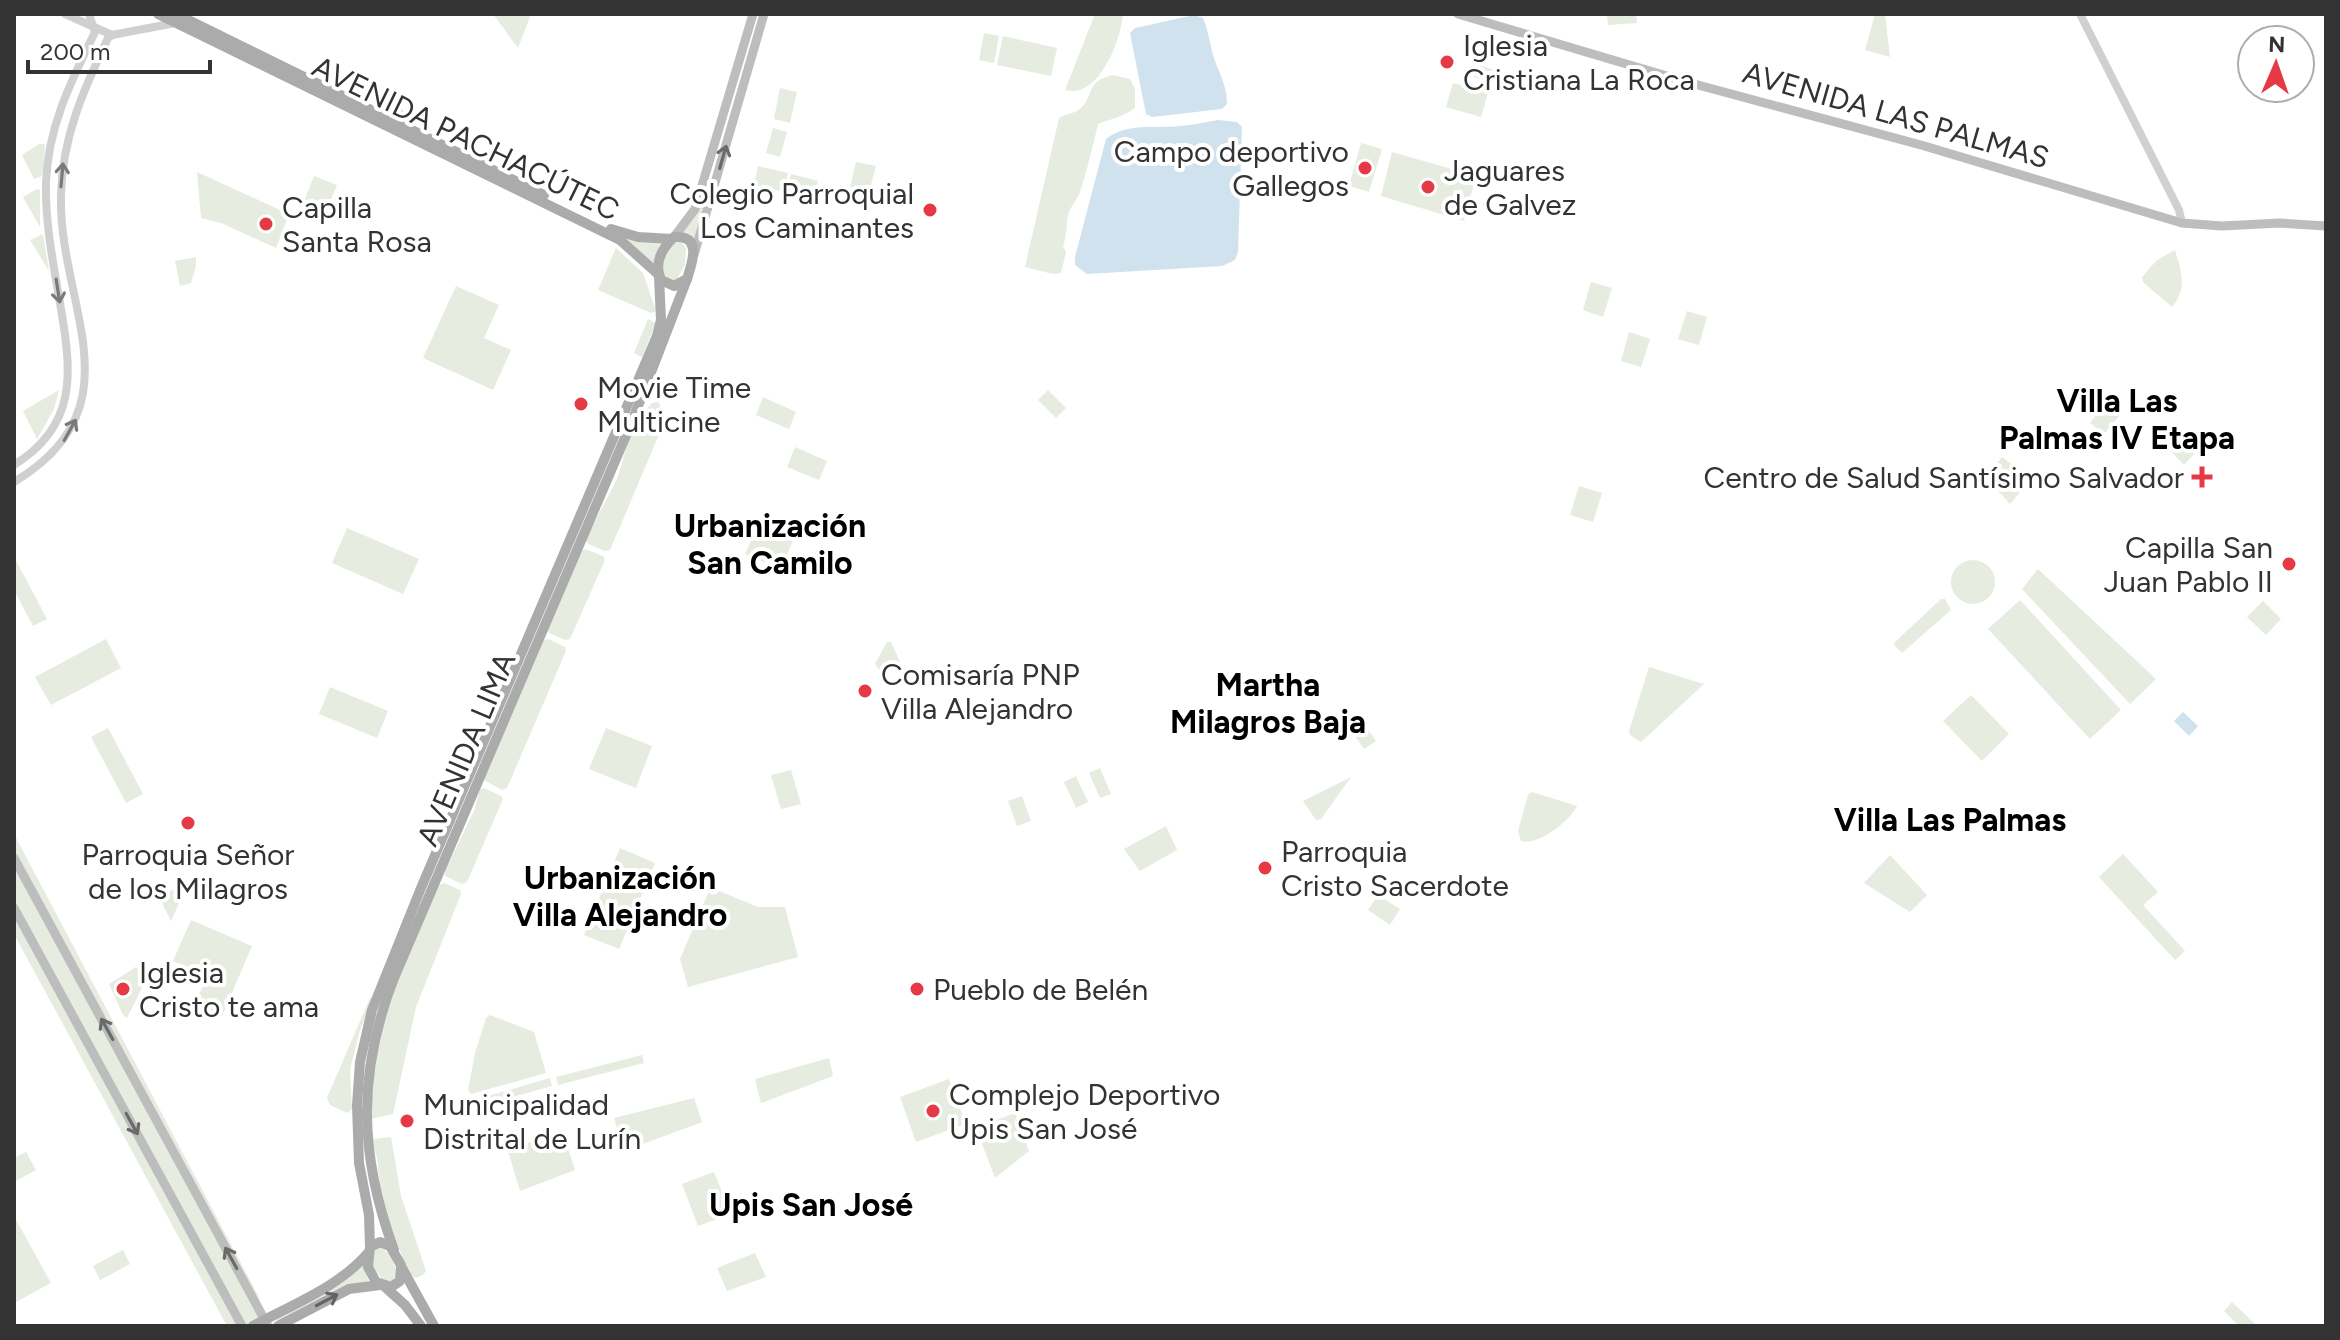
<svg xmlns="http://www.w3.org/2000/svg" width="2340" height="1340" font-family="Figtree,sans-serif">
<rect width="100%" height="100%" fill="#fff"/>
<g fill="#e6ecdf">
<polygon points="493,14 531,14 518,48"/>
<path d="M1095 14H1123C1121 40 1098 100 1065 90Z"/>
<polygon points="1607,14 1636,14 1637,23 1608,25"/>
<polygon points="1875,14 1885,14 1890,57 1865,50"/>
<polygon points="984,33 999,36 994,63 979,60"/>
<polygon points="1003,36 1057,48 1051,76 997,65"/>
<polygon points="1478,65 1501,72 1496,85 1474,77"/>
<path d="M1113 75 1130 79 1135 89V108C1123 117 1110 119 1098 124 1093 147 1087 169 1080 192 1077 200 1070 207 1068 215 1066 226 1067 235 1063 246L1066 252 1061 273 1053 274 1025 267 1059 118C1067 113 1076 114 1082 107 1095 93 1085 82 1113 75Z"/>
<polygon points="1453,83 1488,93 1481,117 1446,107"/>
<polygon points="780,88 797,92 790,123 774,119"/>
<polygon points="773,128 787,132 780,157 766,153"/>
<polygon points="1361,143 1382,149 1369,192 1349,186"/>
<polygon points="39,144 44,144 45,147 42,176 34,179 22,155"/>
<polygon points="1392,152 1476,176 1464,221 1381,196"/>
<polygon points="856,162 876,166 869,192 850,187"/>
<polygon points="758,166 788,173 784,192 754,185"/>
<polygon points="197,172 289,214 276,248 221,223 201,218"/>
<polygon points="791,174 818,181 814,199 786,192"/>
<polygon points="314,176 337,185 323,218 301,209"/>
<polygon points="706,182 709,183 695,242 681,233 696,214"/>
<polygon points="37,189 40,190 40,227 23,197"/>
<polygon points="614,233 661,242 653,263"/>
<polygon points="43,234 49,271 30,240"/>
<path d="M681 242 686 248 685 265 677 279 673 281 665 278C660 263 665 255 673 243Z"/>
<polygon points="616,248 643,273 656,311 651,313 598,290"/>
<path d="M2175 250C2181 272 2188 288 2172 307L2143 282 2142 277 2157 260Z"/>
<polygon points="196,257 196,266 191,283 180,286 175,261"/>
<polygon points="1591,282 1612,288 1603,317 1583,310"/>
<polygon points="456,286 499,305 484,338 511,350 493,390 423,358"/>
<polygon points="1687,311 1707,317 1699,345 1678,339"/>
<polygon points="648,319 656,323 642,357 634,353"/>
<polygon points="1629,332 1650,339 1641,367 1621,361"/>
<polygon points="59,390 54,409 37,439 23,411"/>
<polygon points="1048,390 1066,408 1056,418 1038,400"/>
<polygon points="763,397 796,412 789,429 756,415"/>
<path d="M658 402 664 412V423L610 550 605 551 588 544 586 540C594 522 603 506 612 489 624 468 624 443 636 423 640 415 647 409 652 403Z"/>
<polygon points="2105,404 2119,416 2104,434 2090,423"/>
<polygon points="2166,424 2194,454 2184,465 2160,440"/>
<polygon points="795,447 827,461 819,480 787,467"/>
<polygon points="2002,457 2031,479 2010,504 1986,477"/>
<polygon points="1579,486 1602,493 1593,522 1570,515"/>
<polygon points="761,518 796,533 781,569 745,554"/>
<polygon points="347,528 419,559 403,594 332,563"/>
<polygon points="585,549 603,556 605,560 570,639 565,640 549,633 548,629 582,550"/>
<polygon points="14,557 47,619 33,626 14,590"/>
<circle cx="1973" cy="582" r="22"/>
<polygon points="2038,569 2156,679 2130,704 2022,589"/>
<polygon points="1941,599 1945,599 1951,610 1902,653 1894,645 1895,642"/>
<polygon points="2020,600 2121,710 2090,739 1988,629"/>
<polygon points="2263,601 2281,619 2266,635 2247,617"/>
<polygon points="106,639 121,668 51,705 35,677"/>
<polygon points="548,639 565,647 566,651 507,788 502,790 484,780 544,640"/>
<polygon points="887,642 891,642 901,664 880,671 875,664"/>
<polygon points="1649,667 1704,684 1641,742 1630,735 1629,731"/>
<polygon points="330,687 388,711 377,738 319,714"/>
<polygon points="1971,695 2009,734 1982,761 1943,721"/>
<polygon points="1362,721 1376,741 1364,749 1350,729"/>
<polygon points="108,728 143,794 126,803 91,737"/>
<polygon points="606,728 652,746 636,788 589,769"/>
<polygon points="1100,768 1111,794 1100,798 1089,773"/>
<polygon points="791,770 801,804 781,809 771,775"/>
<polygon points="1076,776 1088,802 1076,808 1064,782"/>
<polygon points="1351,777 1321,819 1316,820 1303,801"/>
<polygon points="484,788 501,796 503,799 467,882 462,884 445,876 445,871 474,811 480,789"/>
<path d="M1532 792 1577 806C1570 821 1538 846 1521 841L1518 831 1528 795Z"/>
<polygon points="1022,796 1031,821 1017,826 1008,801"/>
<polygon points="1166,826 1177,850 1140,871 1124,849"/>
<polygon points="14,834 261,1301 252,1290 14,851"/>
<polygon points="620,848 655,863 619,949 584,935"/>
<polygon points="2123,854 2158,892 2143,905 2185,951 2175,960 2099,877"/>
<polygon points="1890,855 1927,895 1910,912 1864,883"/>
<polygon points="14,863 260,1318 245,1326 14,903"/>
<polygon points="189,881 171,921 159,897"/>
<path d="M444 883 460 890 461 894 416 1007 393 1114 370 1119C371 1030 404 965 438 886Z"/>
<polygon points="719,891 758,907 785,907 798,957 688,987 680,959 708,893 715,895"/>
<polygon points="1378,895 1400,909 1390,925 1368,910"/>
<polygon points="14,913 239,1326 227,1326 14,934"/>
<polygon points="191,920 252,946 222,1016 195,1004 207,976 173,961"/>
<polygon points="136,967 145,978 145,982 127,1018 123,1015 109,984"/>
<polygon points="370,998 373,999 360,1030 350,1070 352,1109 347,1113 330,1105 327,1098"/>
<polygon points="490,1015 534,1032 546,1073 471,1094 468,1090 475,1053 486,1018"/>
<polygon points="642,1055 644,1063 558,1085 556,1077"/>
<polygon points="829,1058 833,1076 761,1103 755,1079"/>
<polygon points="550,1078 552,1086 455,1113 457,1105"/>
<polygon points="949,1079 966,1124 916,1142 900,1097"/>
<polygon points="694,1098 702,1122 624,1151 614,1118"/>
<polygon points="1015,1113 1029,1151 995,1178 976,1128"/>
<polygon points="563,1134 575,1170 520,1191 507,1148"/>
<polygon points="391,1137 401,1196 426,1271 423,1275 416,1278 410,1275 382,1207 377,1157 372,1142 374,1139"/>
<polygon points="26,1152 36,1170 14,1182 14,1158"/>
<polygon points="714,1172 731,1214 698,1226 682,1184"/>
<polygon points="14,1216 51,1283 14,1303"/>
<path d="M380 1247C393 1254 397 1267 395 1281L385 1283 373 1267 374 1249Z"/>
<polygon points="123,1250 130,1264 100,1280 93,1266"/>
<polygon points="755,1253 766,1277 727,1291 717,1268"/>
<polygon points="362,1264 369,1282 344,1286 277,1321 275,1316"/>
<polygon points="2232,1302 2257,1326 2239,1326 2224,1311"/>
</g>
<g fill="#cfe2ee">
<path d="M1194 15 1203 18C1209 32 1210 47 1215 61 1221 77 1227 87 1227 104L1222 109 1152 117 1146 114 1130 33 1135 28Z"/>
<path d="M1218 120 1237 122 1242 127 1238 252 1235 260 1222 266 1087 274 1075 265V257L1106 139C1128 122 1154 129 1180 126 1193 125 1205 122 1218 120Z"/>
<polygon points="2183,712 2198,726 2189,736 2174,721"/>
</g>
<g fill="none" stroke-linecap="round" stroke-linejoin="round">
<g stroke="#d0d0d0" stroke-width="8">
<polyline points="65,14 112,35"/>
<polyline points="2080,14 2179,210 2182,223"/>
<path d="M14 465C77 426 72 374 61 309 54 267 45 225 46 182 48 127 71 81 95 32L89 14"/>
<path d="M14 482C141 406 58 305 61 195 62 137 84 89 108 38L112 35 175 23"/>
</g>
<g stroke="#bdbdbd" stroke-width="9">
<polyline points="1458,14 1687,82 1921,145 2182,223 2222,226 2280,223 2326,226"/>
<polyline points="674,237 695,209 753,14"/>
<polyline points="694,255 764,14"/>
<polyline points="14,858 268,1326"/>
<polyline points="14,908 242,1326"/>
</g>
<g stroke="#ababab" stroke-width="10">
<polyline points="158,14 620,240 658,274"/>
<polyline points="176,14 544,195"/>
<polyline points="372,88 406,121"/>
<polyline points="611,229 638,237 672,239"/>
<path d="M674 237C703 235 692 263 687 279L674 286 661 280C654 264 661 249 674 237Z"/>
<polygon points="380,1242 390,1246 401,1265 400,1281 391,1287 376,1282 368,1267 370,1247"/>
<polyline points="370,1247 369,1215 359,1163 357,1105 360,1062 372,1010 421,888 657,336 661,320 659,277"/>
<path d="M394 1250C359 1155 357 1073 394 978L633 419 687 279"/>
<polyline points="402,1268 434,1326"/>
<polyline points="385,1287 405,1305 421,1326"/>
<path d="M253 1326C291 1305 339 1287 368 1253"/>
<polyline points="278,1326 349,1289 380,1285"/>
</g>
</g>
<defs><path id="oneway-shaft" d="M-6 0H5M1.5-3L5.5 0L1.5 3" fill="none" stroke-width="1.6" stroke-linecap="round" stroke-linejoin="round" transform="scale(2)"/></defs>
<g stroke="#6a6a6a">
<use href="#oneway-shaft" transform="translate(723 157) rotate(-74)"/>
<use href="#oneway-shaft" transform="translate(107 1029) rotate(-119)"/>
<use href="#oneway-shaft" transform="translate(132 1124) rotate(61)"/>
<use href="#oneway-shaft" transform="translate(231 1258) rotate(-119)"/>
</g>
<g stroke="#7a7a7a">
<use href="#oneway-shaft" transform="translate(62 175) rotate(-85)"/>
<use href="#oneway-shaft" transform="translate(58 291) rotate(81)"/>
<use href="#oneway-shaft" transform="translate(70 430) rotate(-61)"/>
</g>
<use stroke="#636363" href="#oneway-shaft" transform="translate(327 1300) rotate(-28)"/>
<g fill="#e63946" stroke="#fff" stroke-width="3">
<circle cx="1447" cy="62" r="8"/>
<circle cx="1365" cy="168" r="8"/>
<circle cx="1428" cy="187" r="8"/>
<circle cx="930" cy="210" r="8"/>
<circle cx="266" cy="224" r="8"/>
<circle cx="581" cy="404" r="8"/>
<path d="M2198 465h8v8h8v8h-8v8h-8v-8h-8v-8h8z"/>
<circle cx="2289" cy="564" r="8"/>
<circle cx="865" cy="691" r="8"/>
<circle cx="188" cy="823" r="8"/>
<circle cx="1265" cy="868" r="8"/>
<circle cx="123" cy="989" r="8"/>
<circle cx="917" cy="989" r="8"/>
<circle cx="933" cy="1111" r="8"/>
<circle cx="407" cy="1121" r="8"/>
</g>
<g text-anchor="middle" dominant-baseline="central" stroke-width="8" stroke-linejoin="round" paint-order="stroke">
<g font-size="30" fill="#333" stroke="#fff" text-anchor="start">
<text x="1463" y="45">Iglesia<tspan x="1463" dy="34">Cristiana La Roca</tspan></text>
<text x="1349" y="151" text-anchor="end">Campo deportivo<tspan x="1349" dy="34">Gallegos</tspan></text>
<text x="1444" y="170">Jaguares<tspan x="1444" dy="34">de Galvez</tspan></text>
<text x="914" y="193" text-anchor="end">Colegio Parroquial<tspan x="914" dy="34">Los Caminantes</tspan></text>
<text x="282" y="207">Capilla<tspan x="282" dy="34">Santa Rosa</tspan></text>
<text x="597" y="387">Movie Time<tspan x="597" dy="34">Multicine</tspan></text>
<text x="2184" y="477" text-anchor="end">Centro de Salud Santísimo Salvador</text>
<text x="2273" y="547" text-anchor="end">Capilla San<tspan x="2273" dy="34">Juan Pablo II</tspan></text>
<text x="881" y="674">Comisaría PNP<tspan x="881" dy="34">Villa Alejandro</tspan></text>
<text x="1281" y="851">Parroquia<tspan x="1281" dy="34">Cristo Sacerdote</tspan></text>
<text x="188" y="854" text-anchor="middle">Parroquia Señor<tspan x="188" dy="34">de los Milagros</tspan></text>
<text x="139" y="972">Iglesia<tspan x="139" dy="34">Cristo te ama</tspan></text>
<text x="933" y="989">Pueblo de Belén</text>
<text x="949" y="1094">Complejo Deportivo<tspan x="949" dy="34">Upis San José</tspan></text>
<text x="423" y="1104">Municipalidad<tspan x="423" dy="34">Distrital de Lurín</tspan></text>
</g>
<g font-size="30" fill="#333" stroke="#fff">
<text transform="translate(1896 115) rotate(16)">AVENIDA LAS PALMAS</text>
<text transform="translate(466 138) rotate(26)">AVENIDA PACHACÚTEC</text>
<text transform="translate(466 749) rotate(-67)">AVENIDA LIMA</text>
</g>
<g font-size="32" font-weight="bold" fill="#000" stroke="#fff">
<text x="2117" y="401">Villa Las<tspan x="2117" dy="37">Palmas IV Etapa</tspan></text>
<text x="770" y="526">Urbanización<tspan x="770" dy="37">San Camilo</tspan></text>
<text x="1268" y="685">Martha<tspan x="1268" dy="37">Milagros Baja</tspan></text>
<text x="1950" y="820">Villa Las Palmas</text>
<text x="620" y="878">Urbanización<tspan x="620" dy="37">Villa Alejandro</tspan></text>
<text x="811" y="1205">Upis San José</text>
</g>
</g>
<rect width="2340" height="1340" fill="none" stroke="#333333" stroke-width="32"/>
<g transform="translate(2276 64) rotate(2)"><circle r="38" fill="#ffffff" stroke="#adadad" stroke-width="2"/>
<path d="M0-6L14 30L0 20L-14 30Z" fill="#e63946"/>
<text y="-12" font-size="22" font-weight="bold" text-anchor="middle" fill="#333333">N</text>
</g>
<path d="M28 60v12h182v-12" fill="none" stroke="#333333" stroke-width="4"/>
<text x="40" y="60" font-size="24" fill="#333333" stroke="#ffffff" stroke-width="6" paint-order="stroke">200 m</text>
</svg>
